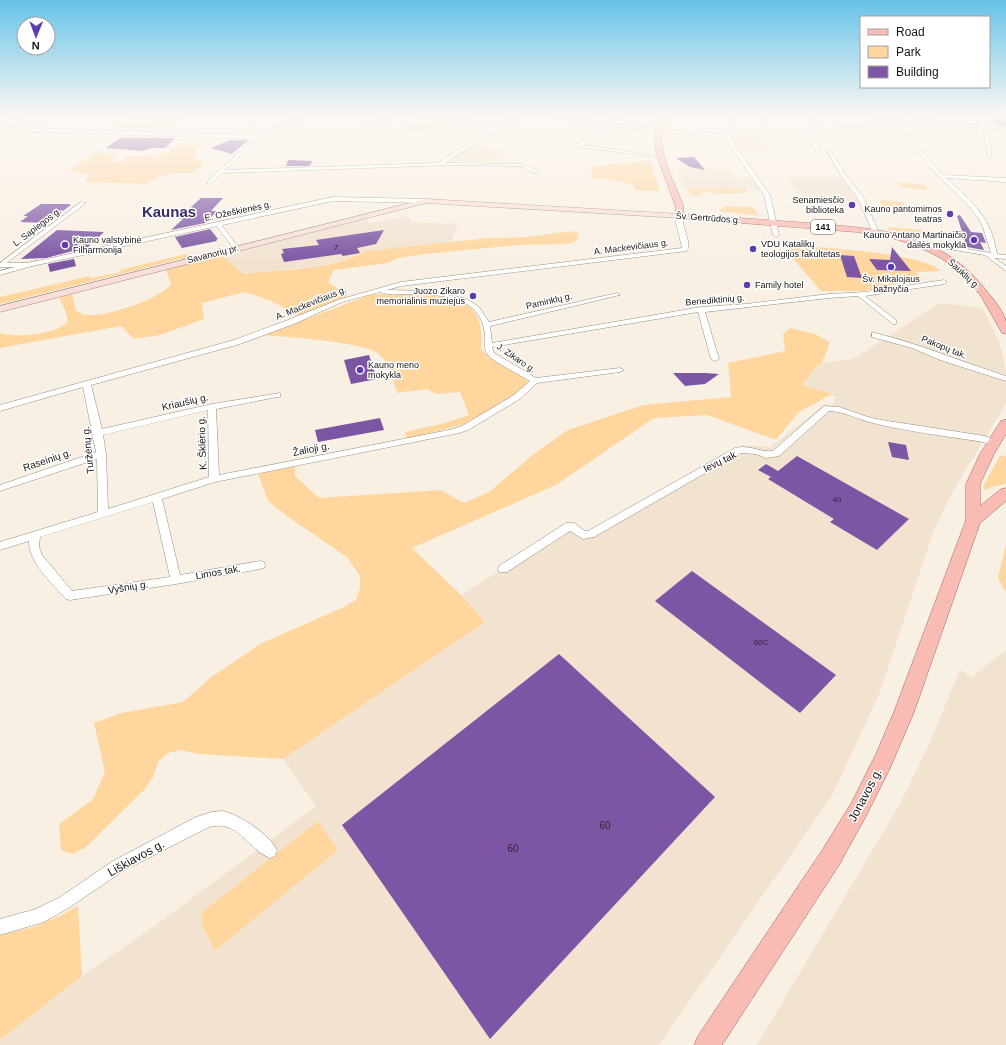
<svg xmlns="http://www.w3.org/2000/svg" width="1006" height="1045" font-family="Arial,sans-serif">
<rect width="100%" height="100%" fill="#f9f0e4"/>
<g fill="#f2e3d1">
<polygon points="132,117 180,117 172,123 164,123 153,131 114,129"/>
<polygon points="428,117 452,121 434,129 429,128 417,133 403,129"/>
<polygon points="755,137 763,143 758,143 759,145 764,145 771,151 739,152 731,138"/>
<polygon points="472,145 506,150 503,152 509,153 504,154 497,163 448,161"/>
<polygon points="678,169 728,170 734,179 755,179 761,190 684,188"/>
<polygon points="789,177 841,177 859,202 842,201 844,206 834,205 819,198 800,196 798,192 795,192"/>
<polygon points="405,216 404,218 410,218 410,222 458,224 451,242 365,251 357,256 319,266 243,274 221,255 364,219 370,223"/>
<polygon points="940,303 982,308 994,330 1001,348 1006,371 1006,402 1004,407 953,491 934,530 880,692 833,794 659,1045 0,1045 0,1040 82,976 156,925 316,806 283,759 484,622 461,595 570,526 583,534 736,450 748,445 770,447 825,405 832,405 836,396 801,385 816,367 822,363 853,359"/>
<polygon points="1006,650 1006,1045 757,1045 901,802 927,749 960,670 972,677"/>
</g>
<g fill="#ffd69e">
<path d="M178 143 207 144 196 150 195 159H200L204 164 193 173C175 173 162 172 148 184L84 182 91 175 68 170 99 151 104 153 117 156 111 162H121L128 156H142L155 154 150 158H155L160 154 170 152V150Z"/>
<polygon points="648,161 651,162 660,191 635,190 633,184 589,177 595,166 607,166 607,165"/>
<polygon points="898,182 926,185 928,190 900,187"/>
<polygon points="687,188 745,189 747,193 715,194 707,192 702,193 699,196 690,195"/>
<polygon points="880,200 903,202 906,208 882,206"/>
<polygon points="726,206 753,207 760,216 718,211"/>
<polygon points="888,227 931,231 934,239 889,230"/>
<path d="M570 231 579 233 576 241 568 244 518 245 426 254 399 258 387 263 334 270 328 282 348 296 299 316 271 301 245 292 202 303 204 319 160 335 134 339 121 326 0 348V333C17 338 57 335 68 321L65 310 59 298 72 294 76 311C79 312 84 315 88 315 106 317 161 299 171 284L166 269 221 255 243 274C281 269 332 271 365 251L489 238 527 237Z"/>
<path d="M814 247C841 249 922 254 941 271L916 272 923 280 863 291H821L785 249Z"/>
<polygon points="186,254 188,257 0,304 0,297 90,276 91,278 121,272 120,270"/>
<path d="M372 294C397 295 454 291 472 309 482 319 482 338 481 350L526 379 529 384 509 398 465 424 407 439 405 432 445 423 469 415 460 392 437 394 426 389 397 393C393 381 389 363 379 354 365 342 286 337 264 335Z"/>
<polygon points="790,328 815,334 830,342 822,363 816,367 802,385 832,394 799,412 776,440 707,415 654,418 556,485 412,548 461,595 485,622 283,759 198,754 180,750 168,753 158,762 154,775 144,790 85,848 72,854 61,850 59,824 93,799 105,772 94,723 121,713 183,702 210,678 262,643 344,607 356,600 360,588 360,576 347,557 288,517 268,501 258,474 295,466 295,476 319,498 441,490 464,503 489,492 535,453 568,430 643,405 731,397 728,363 785,351 783,334"/>
<polygon points="1002,455 1006,457 1006,484 990,487 987,490 984,489 983,486 1000,456"/>
<polygon points="1006,544 1006,592 998,578"/>
<polygon points="318,821 338,850 215,951 203,928 201,913"/>
<polygon points="78,906 82,976 0,1040 0,935 34,927 60,916"/>
</g>
<g fill="#7c56a4">
<polygon points="991,117 1006,117 1006,126 996,125"/>
<polygon points="120,138 176,138 165,148 152,148 142,151 106,148"/>
<polygon points="230,140 248,140 232,154 211,148"/>
<polygon points="694,157 705,170 690,167 676,158"/>
<polygon points="288,160 313,161 309,166 286,166"/>
<polygon points="201,198 223,198 211,211 217,211 205,223 171,230 183,219 179,218"/>
<polygon points="41,204 68,204 71,205 46,223 20,222 28,216 23,216"/>
<polygon points="960,215 971,232 982,233 986,243 980,242 984,250 967,247 957,216"/>
<polygon points="210,229 218,239 216,240 217,241 182,248 175,237"/>
<polygon points="57,230 104,232 88,247 46,258 21,259"/>
<polygon points="384,230 376,244 357,248 360,253 343,256 341,254 284,262 281,254 284,253 282,249 319,245 316,240"/>
<polygon points="892,247 911,271 877,270 869,259 890,260"/>
<polygon points="840,255 854,256 862,278 847,277"/>
<polygon points="74,259 76,266 50,272 48,264"/>
<polygon points="369,355 377,379 351,384 344,360"/>
<polygon points="673,373 705,373 719,374 705,384 685,386"/>
<polygon points="380,418 384,430 318,442 315,430"/>
<polygon points="888,442 906,445 909,460 892,457"/>
<polygon points="797,456 909,519 877,550 830,522 834,519 768,479 771,477 758,470 766,464 778,471"/>
<polygon points="692,571 836,675 800,713 655,601"/>
<polygon points="559,654 715,797 490,1039 342,825"/>
</g>
<g fill="none" stroke-linecap="round" stroke-linejoin="round">
<defs>
<g id="minor">
<polygon points="21,117 26,117 0,130 0,127"/>
<polygon points="386,117 391,117 362,134 358,133"/>
<path d="M442 117H450L495 127 512 117H517L499 129 579 144 606 125 548 117H561L609 123 614 117H618L613 123 667 130 726 134 724 127 726 117H730L729 127 731 134 734 135H809L815 117H819L815 130 835 129 887 118 886 117H901L982 125 980 117H984L987 126 1006 128V130L987 128 992 157 990 158 988 157 983 128 892 119 943 175 1006 178V182L946 178C961 192 980 207 989 227 993 235 995 245 997 254L1006 255V259L994 258 1006 266V271L985 255 918 244V242L920 241 991 253 983 227 978 218 966 203 933 171 917 151 889 120 835 131 814 133 813 136 820 152 818 153 816 152 809 137H731L736 147 770 195 779 235 776 237 773 235 764 195 731 147 727 137 667 132 611 126 584 145 664 157 662 158 580 147 496 130 445 163 523 164 538 171V173H534L522 166 453 165 222 173 211 184 206 183 257 136 259 138 225 170 438 163 491 129Z"/>
<polygon points="827,151 831,151 846,175 863,197 879,233 878,234 873,233 857,197 841,176"/>
<polygon points="81,202 86,203 0,268 0,263"/>
<path d="M678 215 683 216C681 228 692 240 687 251L401 286 387 290 428 291 467 299 479 307 489 322 617 293 620 295 490 326 492 343 701 307 746 304 829 294 865 292 944 280 947 282 944 284 865 296 896 320V324H893L858 296 829 298 705 312 719 359 715 361 711 359 698 312 492 347 494 353 536 378 620 368 624 370 620 372 537 383 520 399 468 430 459 433 215 482 162 499 180 575 260 561 264 562 265 565 264 568 260 569 176 584 70 600 66 599C53 584 28 562 29 541L0 550V542L98 512 97 459 0 491V485L96 452 83 387 0 411V405L234 340 288 320 338 300 401 282 682 248 676 222ZM380 292C391 296 402 294 414 294 431 294 455 296 470 306 479 312 484 324 485 335 486 342 483 350 488 355 495 363 520 375 530 381L514 395 462 426 454 429 219 475 216 409 277 397H280V393L212 404 102 429 91 385 240 344 294 324 342 302ZM208 410 209 477 108 509 106 454 103 435ZM153 502 170 577 72 591 42 555 39 547 40 537Z"/>
<polygon points="216,223 220,223 239,248 238,249 234,249 215,224"/>
<polygon points="37,261 39,262 39,264 0,275 0,271"/>
<path d="M872 333H875C920 344 962 362 1006 376V381L940 360 912 348 872 337Z"/>
<path d="M824 406 839 407 871 418 888 421 985 436 998 441 999 443 995 446 983 442C947 436 909 432 873 423 859 420 844 411 829 411L779 456 766 458 756 454 740 453 594 537 583 539 570 531 507 572H499L498 569 499 566 566 523H574L585 531H588L735 448C749 444 761 453 773 451Z"/>
<path d="M223 811C240 815 271 835 277 851L275 856 270 858C247 849 239 819 209 827L123 871 70 907 44 922 0 935V919L36 909 60 897 113 861 196 817 212 812Z"/>
</g>
<g id="tertiary">
<polygon points="300,117 307,117 257,139 0,131 0,127 256,135"/>
<polygon points="333,197 426,199 429,201 426,203 333,201 37,265 26,267 0,267 0,263 26,263 37,261"/>
</g>
<polygon id="secondary" points="426,199 680,214 684,216 680,218 426,203 0,312 0,306"/>
<g id="primary">
<path d="M666 117H672C669 122 663 127 662 133 658 153 676 186 683 205L684 214C726 217 767 220 809 223 877 229 938 230 985 289 991 296 1005 313 1006 322 1006 326 1006 330 1006 334L1002 333 981 296 963 275 941 258 915 245 888 237 856 232 677 218 675 205 656 153 655 141 656 131Z"/>
<polygon points="1006,420 1006,434 994,454 980,484 980,506 1001,489 1006,488 1006,501 980,523 914,712 890,768 866,816 839,865 722,1045 694,1045 698,1036 823,849 852,802 876,754 894,712 966,520 966,484 980,454 1001,421"/>
</g>
</defs>
<use href="#minor" stroke="#958d82" stroke-width="1"/>
<use href="#tertiary" stroke="#958d82" stroke-width="1"/>
<use href="#secondary" stroke="#958d82" stroke-width="1"/>
<use href="#primary" stroke="#a6655a" stroke-width="1"/>
<use href="#minor" fill="#fff" fill-rule="evenodd"/>
<use href="#tertiary" fill="#fff" fill-rule="evenodd"/>
<use href="#secondary" fill="#fbdeda" fill-rule="evenodd"/>
<use href="#primary" fill="#f8bcb4" fill-rule="evenodd"/>
</g>
<linearGradient id="sky" x2="0" y2="1"><stop stop-color="#66c3e9"/><stop offset="0.44" stop-color="#fcf8f3"/><stop offset="1" stop-color="#fcf8f3" stop-opacity="0"/></linearGradient>
<rect width="1006" height="263" fill="url(#sky)"/>
<g fill="#5d3bb3" stroke="#fff" stroke-width="1.5">
<circle cx="852" cy="205" r="4"/>
<circle cx="950" cy="214" r="4"/>
<circle cx="974" cy="240" r="4"/>
<circle cx="65" cy="245" r="4"/>
<circle cx="753" cy="249" r="4"/>
<circle cx="891" cy="267" r="4"/>
<circle cx="747" cy="285" r="4"/>
<circle cx="473" cy="296" r="4"/>
<circle cx="360" cy="370" r="4"/>
</g>
<g text-anchor="middle" dominant-baseline="central" stroke-width="3" stroke-linejoin="round" paint-order="stroke">
<g font-size="8" fill="#312536">
<text x="336" y="247">7</text>
<text x="837" y="499">40</text>
<text x="761" y="642">60C</text>
</g>
<g font-size="9" fill="#181511" stroke="#fff" text-anchor="end">
<text x="844" y="200">Senamiesčio<tspan x="844" dy="10">biblioteka</tspan></text>
<text x="942" y="209">Kauno pantomimos<tspan x="942" dy="10">teatras</tspan></text>
<text x="966" y="235">Kauno Antano Martinaičio<tspan x="966" dy="10">dailės mokykla</tspan></text>
<text x="73" y="240" text-anchor="start">Kauno valstybinė<tspan x="73" dy="10">Filharmonija</tspan></text>
<text x="761" y="244" text-anchor="start">VDU Katalikų<tspan x="761" dy="10">teologijos fakultetas</tspan></text>
<text x="891" y="279" text-anchor="middle">Šv. Mikalojaus<tspan x="891" dy="10">bažnyčia</tspan></text>
<text x="755" y="285" text-anchor="start">Family hotel</text>
<text x="465" y="291">Juozo Zikaro<tspan x="465" dy="10">memorialinis muziejus</tspan></text>
<text x="368" y="365" text-anchor="start">Kauno meno<tspan x="368" dy="10">mokykla</tspan></text>
</g>
<g font-size="9" fill="#181511" stroke="#fff">
<text transform="translate(238 211) rotate(-12)">E. Ožeškienės g.</text>
<text transform="translate(708 218) rotate(4)">Šv. Gertrūdos g.</text>
<text transform="translate(37 227) rotate(-37)">L. Sapiegos g.</text>
<text transform="translate(631 247) rotate(-7)">A. Mackevičiaus g.</text>
<text transform="translate(213 254) rotate(-14)">Savanorių pr.</text>
<text transform="translate(964 274) rotate(42)">Šauklių g.</text>
<text transform="translate(715 300) rotate(-5)">Benediktinių g.</text>
<text transform="translate(549 301) rotate(-13)">Paminklų g.</text>
<text transform="translate(311 303) rotate(-22)">A. Mackevičiaus g.</text>
<text transform="translate(944 347) rotate(22)">Pakopų tak.</text>
<text transform="translate(516 358) rotate(34)">J. Zikaro g.</text>
</g>
<rect fill="#fff" stroke="#5d5b58" stroke-width="1" x="811" y="220" width="24" height="14" rx="3"/>
<g font-size="9" font-weight="bold" fill="#181511">
<text x="823" y="227">141</text>
</g>
<g font-size="10" fill="#181511" stroke="#fff">
<text transform="translate(185 402) rotate(-13)">Kriaušių g.</text>
<text transform="translate(202 443) rotate(-92)">K. Šklėrio g.</text>
<text transform="translate(311 449) rotate(-11)">Žalioji g.</text>
<text transform="translate(88 450) rotate(-96)">Turžėnų g.</text>
<text transform="translate(47 460) rotate(-19)">Raseinių g.</text>
<text transform="translate(721 461) rotate(-26)">Ievų tak.</text>
<text transform="translate(218 572) rotate(-10)">Limos tak.</text>
<text transform="translate(128 587) rotate(-9)">Vyšnių g.</text>
</g>
<g font-size="10" fill="#312536">
<text x="605" y="825">60</text>
<text x="513" y="848">60</text>
</g>
<g font-size="12" fill="#181511" stroke="#fff">
<text transform="translate(865 795) rotate(-62)">Jonavos g.</text>
<text transform="translate(136 858) rotate(-29)">Liškiavos g.</text>
</g>
<g font-size="15" font-weight="bold" fill="#3a2c68" stroke="#fff">
<text x="169" y="211">Kaunas</text>
</g>
</g>
<rect x="860" y="16" width="130" height="72" fill="#ffffff" stroke="#a3a1a0"/>
<rect x="868" y="29" width="20" height="6" fill="#f8bcb4" stroke="#a3a1a0"/>
<text x="896" y="36" font-size="12" fill="#181511">Road</text>
<rect x="868" y="46" width="20" height="12" fill="#ffd69e" stroke="#a3a1a0"/>
<text x="896" y="56" font-size="12" fill="#181511">Park</text>
<rect x="868" y="66" width="20" height="12" fill="#7c56a4" stroke="#a3a1a0"/>
<text x="896" y="76" font-size="12" fill="#181511">Building</text>
<g transform="translate(36 36) rotate(181)"><circle r="19" fill="#ffffff" stroke="#a3a1a0"/>
<path d="M0-3L7 15L0 10L-7 15Z" fill="#5d3bb3"/>
<text y="-6" font-size="11" font-weight="bold" text-anchor="middle" fill="#181511">N</text>
</g>
</svg>
